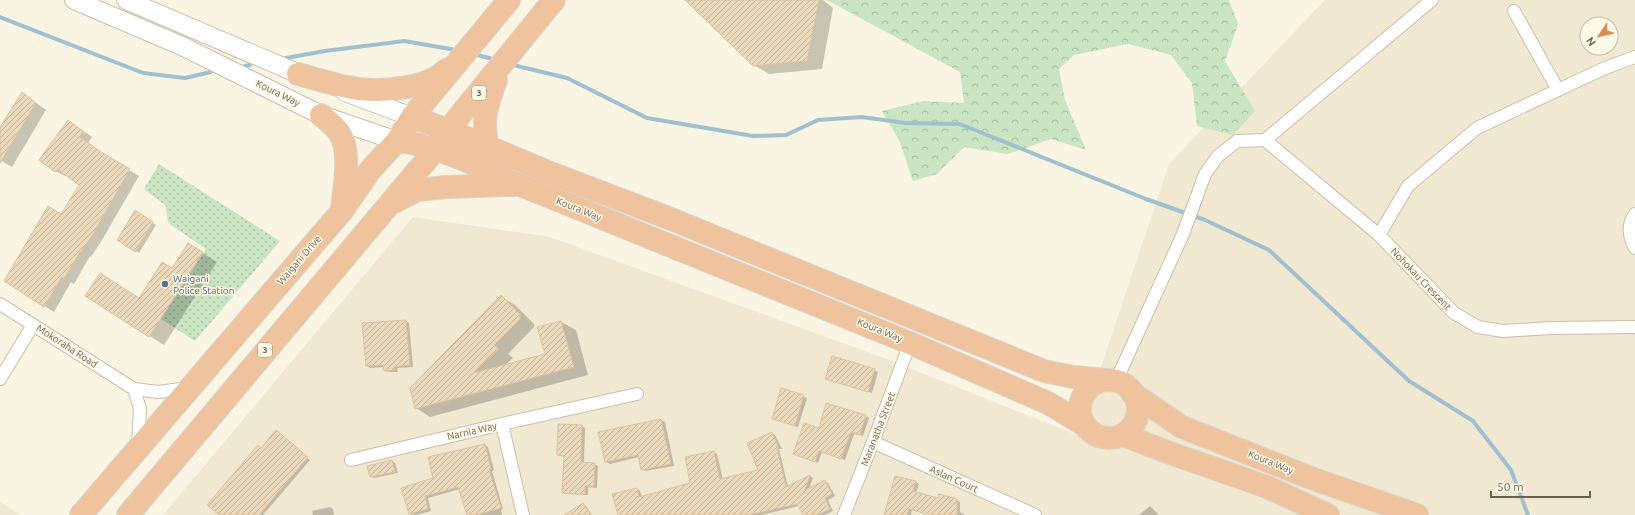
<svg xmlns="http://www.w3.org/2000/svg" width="1635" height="515" font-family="Ubuntu,sans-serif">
<defs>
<pattern id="grass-dots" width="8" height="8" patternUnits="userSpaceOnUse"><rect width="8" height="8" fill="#cae5c2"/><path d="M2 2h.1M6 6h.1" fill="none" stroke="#a8bda0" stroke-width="1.8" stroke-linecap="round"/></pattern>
<pattern id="forest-crowns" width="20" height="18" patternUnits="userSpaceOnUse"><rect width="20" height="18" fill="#cae5c2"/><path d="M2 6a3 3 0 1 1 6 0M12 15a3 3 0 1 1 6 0" fill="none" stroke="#a8bda0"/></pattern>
<pattern id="building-hatch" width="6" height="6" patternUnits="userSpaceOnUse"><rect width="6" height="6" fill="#ecd9bc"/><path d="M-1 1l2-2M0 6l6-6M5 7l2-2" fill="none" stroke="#c3b39b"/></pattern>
</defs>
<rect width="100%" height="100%" fill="#f9f5e2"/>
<g fill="#f0e8d1" fill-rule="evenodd">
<path d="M1325 0H1635V515H163L413 217 550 237 884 358 1082 437 1101 367 1169 164ZM1587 24H1611V48H1587Z"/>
<polygon points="0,502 21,515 0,515"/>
</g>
<polygon fill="url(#grass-dots)" points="159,164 280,241 195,341 161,319 206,249 168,223 166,206 144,189"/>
<polygon fill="url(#forest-crowns)" points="827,0 1229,0 1238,24 1225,61 1255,111 1233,135 1197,126 1192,83 1171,55 1128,44 1074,55 1059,69 1065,100 1086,150 1051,139 1008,154 964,147 937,174 913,181 900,142 882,111 923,101 964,103 960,72"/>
<g fill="#0003">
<polygon points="686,0 823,0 833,8 822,69 769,74 754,65"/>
<polygon points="22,93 46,110 12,167 0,160 0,129"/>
<polygon points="68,121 92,137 88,143 110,159 139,176 102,240 91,257 90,256 74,284 71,282 54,312 5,281 62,215 81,185 66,175 65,176 55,171"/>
<polygon points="135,212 156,225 139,253 118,239"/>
<polygon points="188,244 217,262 164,345 86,296 140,299 173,269"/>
<polygon points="501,297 515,305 534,324 534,327 508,354 513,358 504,366 546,355 539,328 561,322 576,330 588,375 430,417 416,408"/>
<polygon points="405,321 409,323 413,367 397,368 398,372 388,372 385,370 384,367 370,368 367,366"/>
<polygon points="833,357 878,372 872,393 830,380"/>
<polygon points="782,389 807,398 798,427 777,420"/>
<polygon points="865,416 869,418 863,436 854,434 845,460 822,452 818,463 798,455"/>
<polygon points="661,420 665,422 674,466 645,471 642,469 639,457 610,464 606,462 599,433"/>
<polygon points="582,426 585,428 584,463 594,464 598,466 597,488 588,487 588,495 567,494 563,492 565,457 558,455"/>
<polygon points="279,433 310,460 263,515 221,515 258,446 262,448"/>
<polygon points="772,433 775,435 782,449 779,449 788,487 810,476 813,478 809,489 825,481 828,483 835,496 828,500 833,511 825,515 804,515 799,506 761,515 619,515 637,489 640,491 642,497 691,484 714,452 717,454 723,480 760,470"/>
<polygon points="485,445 488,447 494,470 492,471 503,509 501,510 502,515 468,515 460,489 428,498 431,511 416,515 409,514 435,479"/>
<polygon points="392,461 395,463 398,473 374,478 371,476"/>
<polygon points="915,482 919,484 916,493 938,499 956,500 960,502 960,512 965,515 929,515 912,510 911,515 885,515"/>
<polygon points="583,504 586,506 592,515 566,515"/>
<polygon points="1150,506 1159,515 1139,515"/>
<polygon points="330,507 333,509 334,515 313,515 312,511"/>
</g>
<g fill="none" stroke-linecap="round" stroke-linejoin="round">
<g stroke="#a0c0d1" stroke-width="4">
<polyline points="0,17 143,73 185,78 211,72"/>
<polyline points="474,54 496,60"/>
<polyline points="286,58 325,51 404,41 456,50"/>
<polyline points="513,65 567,78 647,118 753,136 786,135 818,120 862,117 905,123 960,124 1146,199 1205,220 1269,250 1409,381 1473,421 1511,470 1528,515"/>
<polyline points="245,66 250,65"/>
</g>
</g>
<g fill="url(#building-hatch)" stroke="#ddc39e">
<polygon points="685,0 819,0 807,61 753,66"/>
<polygon points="22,92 36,103 0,163 0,127"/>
<polygon points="68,120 83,131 80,137 101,152 130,169 93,234 81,252 80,252 64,279 62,277 44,307 4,281 48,206 61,214 79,185 57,169 55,172 39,160"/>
<polygon points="135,210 153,222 135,252 117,240"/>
<polygon points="188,243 203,252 149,337 85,296 100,273 139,298 162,262 172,268"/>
<polygon points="501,295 520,314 520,319 494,345 499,349 473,373 545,354 537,327 561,321 574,367 415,409 410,388"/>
<polygon points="406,320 410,365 394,367 395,370 384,371 383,365 366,366 362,323"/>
<polygon points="832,356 875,369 868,392 825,379"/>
<polygon points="781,388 804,395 795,426 772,419"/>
<polygon points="826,403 866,415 860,435 851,432 841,459 819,451 815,462 793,454 804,423 819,428"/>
<polygon points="661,419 671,464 641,470 638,455 605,462 598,432"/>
<polygon points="558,424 582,425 581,462 595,463 594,486 585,486 585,494 562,493 564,456 557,455"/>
<polygon points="276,430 308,457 259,515 219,515 207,505 258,445 261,448"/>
<polygon points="772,432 779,449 777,448 786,487 810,475 805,490 825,480 832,494 825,498 830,509 818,515 803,515 797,504 749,515 618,515 612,494 637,488 639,497 690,483 685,457 714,451 720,479 758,470 747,443"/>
<polygon points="485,444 491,469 489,469 501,508 476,515 467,515 458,487 425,496 428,509 409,514 401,488 433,478 428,457"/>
<polygon points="392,460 395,472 370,477 367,466"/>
<polygon points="895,476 916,481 913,491 938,498 939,494 957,499 957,515 930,515 909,509 907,515 884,515"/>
<polygon points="583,503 591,515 564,515"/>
</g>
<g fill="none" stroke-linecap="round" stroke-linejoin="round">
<defs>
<g id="street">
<polyline points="1514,11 1558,90"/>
<polyline points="1265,140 1379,235 1454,313 1478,327 1503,331 1551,328 1635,327"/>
<path d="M1635 214C1627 225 1629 237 1635 248"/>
<polyline points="1379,235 1408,186 1477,128 1605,68 1635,57"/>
<polyline points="0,304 134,389 158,392 189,388"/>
<polyline points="0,379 33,325"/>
<polyline points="1116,381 1183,234 1205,174 1218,156 1237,141 1265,140 1432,0"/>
<polyline points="134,389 140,409 138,445"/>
<polyline points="502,424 637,394"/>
<polyline points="873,442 1035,515"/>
<polyline points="351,460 502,424 523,515"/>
<polyline points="844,515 873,442 910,343"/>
</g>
<g id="secondary">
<polyline points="74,0 182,46 321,115 397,141"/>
<polyline points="126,0 311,79"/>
<polyline points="345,92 412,117"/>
</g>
<g id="highway">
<path d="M298 74C314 78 331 84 348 87 375 93 426 90 446 70"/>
<path d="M321 115C327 120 334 125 339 132 352 151 344 188 342 209"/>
<polyline points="412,117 448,130 553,174 671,219 1044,371 1073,377 1107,380"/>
<path d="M397 141C436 144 482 168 518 184L910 343 1048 403 1083 424"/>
<path d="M488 147C481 120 487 105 496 80"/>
<polyline points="394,202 417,190 446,187 514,185"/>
<circle cx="1109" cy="409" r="29"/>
<polyline points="1132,393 1182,427 1311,478 1417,515"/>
<polyline points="1123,435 1170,453 1267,487 1328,515"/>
<polyline points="81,515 342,211 371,169 397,141 412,117 509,0"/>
<polyline points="128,515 435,150 448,130 554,0"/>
</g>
</defs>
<use href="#street" stroke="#c9beaa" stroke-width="14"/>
<use href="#secondary" stroke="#ccbfa9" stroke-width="20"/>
<use href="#highway" stroke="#d9d5d0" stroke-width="24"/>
<use href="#street" stroke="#fff" stroke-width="12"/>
<use href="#secondary" stroke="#fff" stroke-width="18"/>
<use href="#highway" stroke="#eec39e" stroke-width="22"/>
</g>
<circle fill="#5c6f8a" stroke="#fdf9e8" stroke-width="1.5" cx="165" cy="284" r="4"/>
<g text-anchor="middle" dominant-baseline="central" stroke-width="3" stroke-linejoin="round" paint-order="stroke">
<g fill="#fdf9e8" stroke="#998d7a" stroke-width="1">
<rect x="472" y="86" width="14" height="14" rx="3"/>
<rect x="258" y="343" width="14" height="14" rx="3"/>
</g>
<g font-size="9" font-weight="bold" fill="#6e5f4b">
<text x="479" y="93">3</text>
<text x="265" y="350">3</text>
</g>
<g font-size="10" fill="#6e5f4b" stroke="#fdf9e8">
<text transform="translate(278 93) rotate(26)">Koura Way</text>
<text transform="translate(579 209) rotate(22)">Koura Way</text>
<text transform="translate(299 260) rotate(-49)">Waigani Drive</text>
<text transform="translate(1421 279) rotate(46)">Nohokau Crescent</text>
<text transform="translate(880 330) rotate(22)">Koura Way</text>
<text transform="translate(67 346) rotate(33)">Mokoraha Road</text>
<text transform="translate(878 429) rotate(-69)">Maranatha Street</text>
<text transform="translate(472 431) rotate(-13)">Narnia Way</text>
<text transform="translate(1271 462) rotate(22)">Koura Way</text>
<text transform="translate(954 479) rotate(24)">Aslan Court</text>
</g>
<g font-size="10" fill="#4e5e75" stroke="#fdf9e8" text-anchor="start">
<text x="173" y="278">Waigani<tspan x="173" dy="12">Police Station</tspan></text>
</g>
</g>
<g transform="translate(1599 36) rotate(235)"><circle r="19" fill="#fdf9e8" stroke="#c4bba9"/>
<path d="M0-3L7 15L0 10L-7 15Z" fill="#d98b52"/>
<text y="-6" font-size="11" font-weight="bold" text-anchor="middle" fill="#6e5f4b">N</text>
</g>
<path d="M1491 491v6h99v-6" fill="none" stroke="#6e5f4b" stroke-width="2"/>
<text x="1497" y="491" font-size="12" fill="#6e5f4b" stroke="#fdf9e8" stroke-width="3" paint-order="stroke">50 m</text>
</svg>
